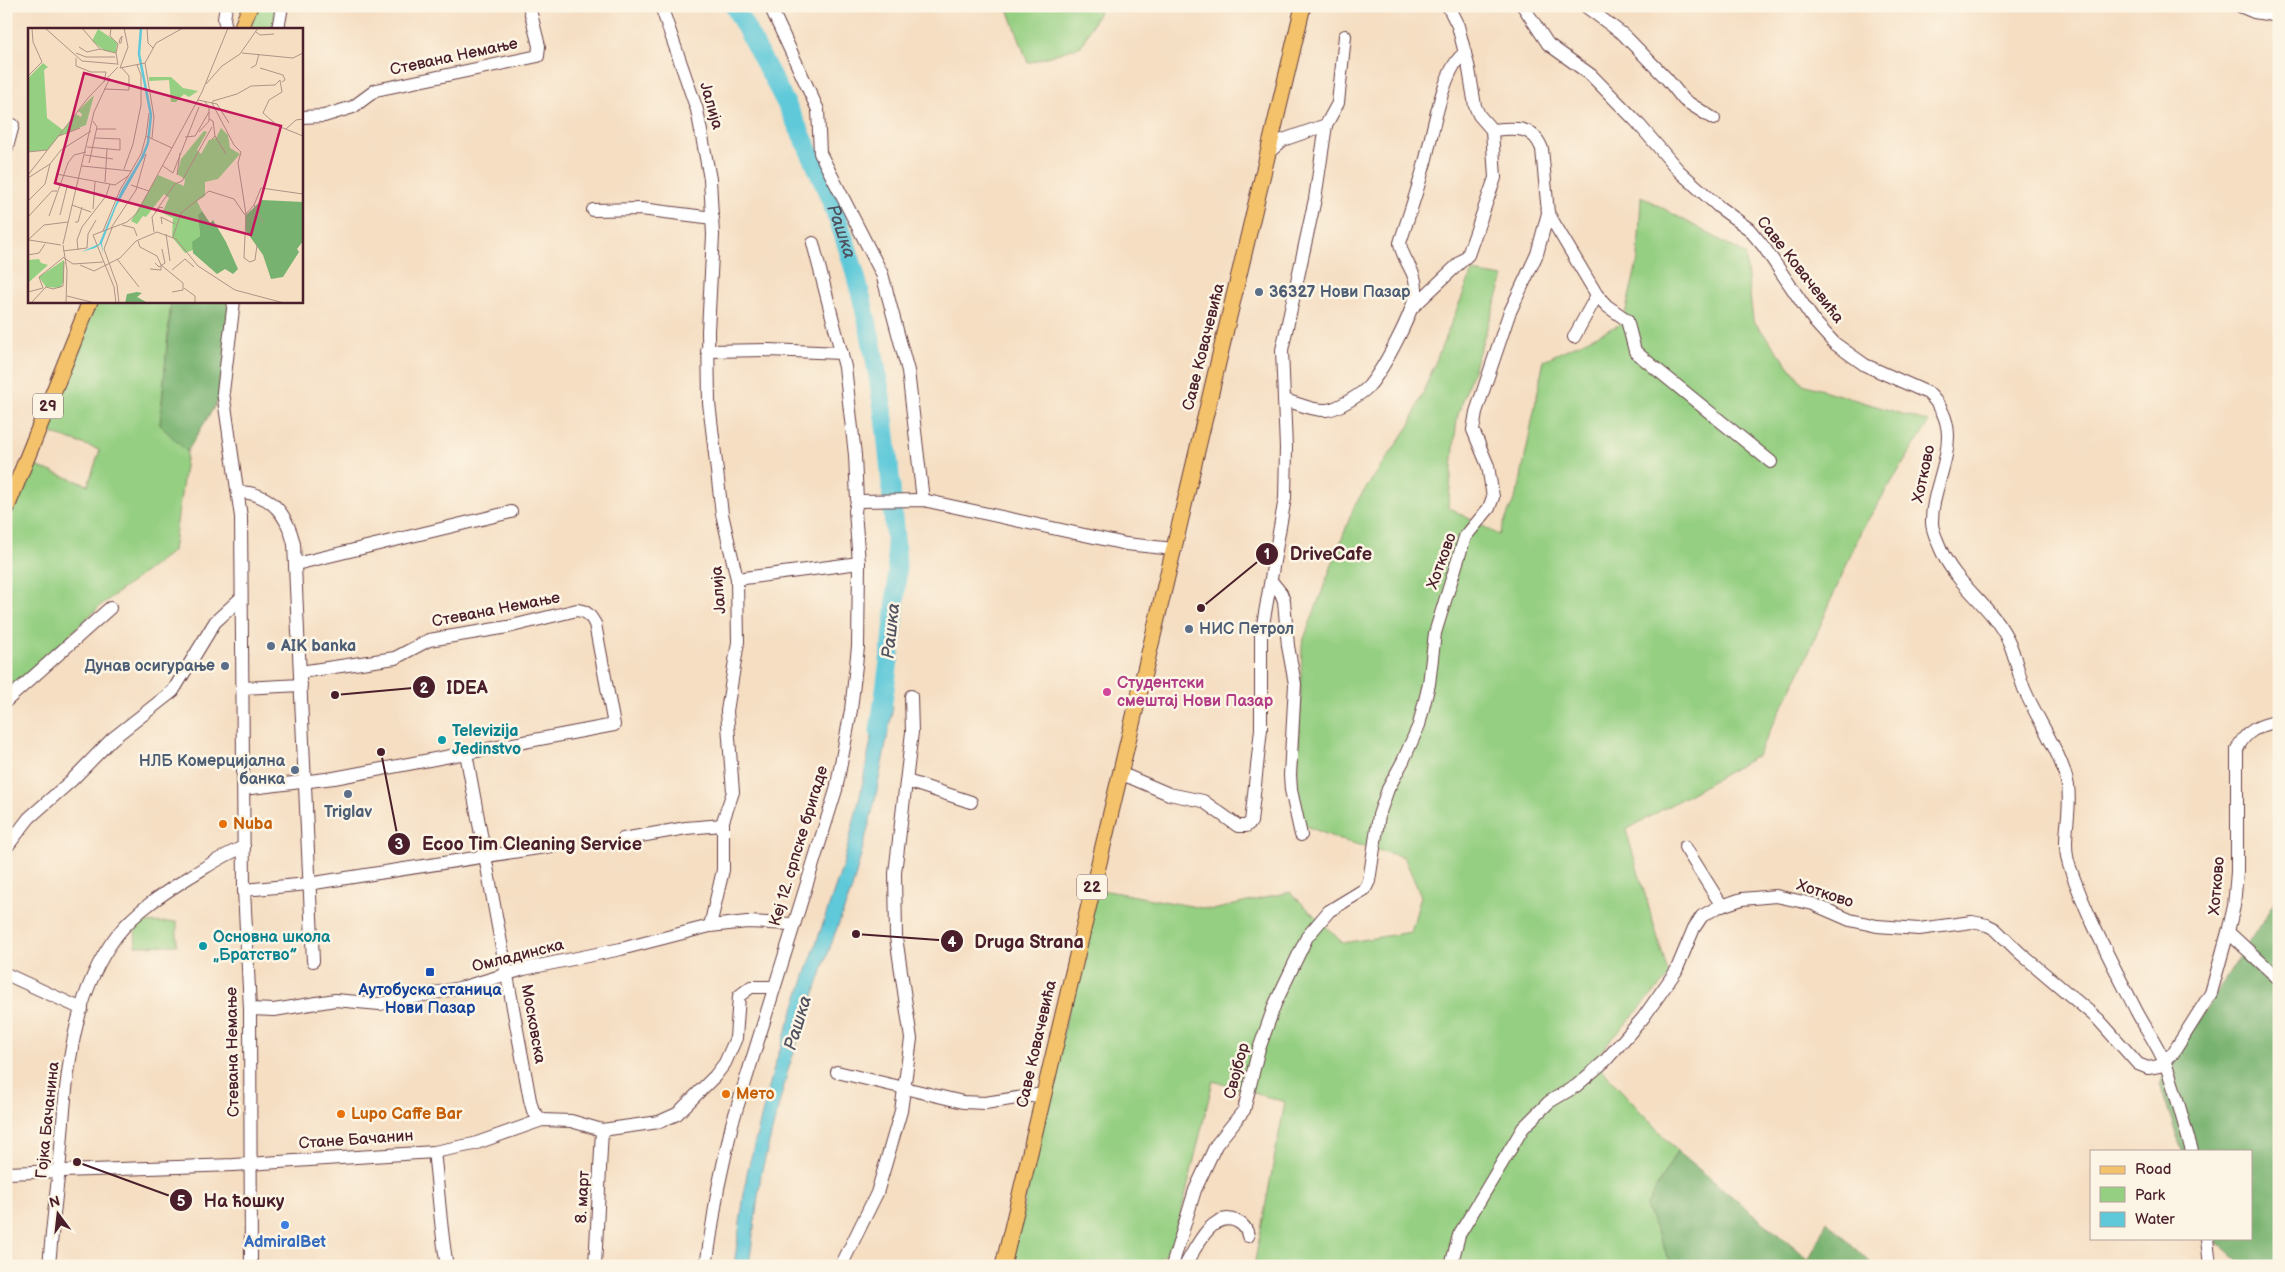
<svg xmlns="http://www.w3.org/2000/svg" width="2285" height="1272" font-family="'Balsamiq Sans',sans-serif">
<rect width="100%" height="100%" fill="#fcf5e5"/>
<filter id="ink" filterUnits="userSpaceOnUse"><feTurbulence type="fractalNoise" baseFrequency=".02" numOctaves="2"/><feDisplacementMap in="SourceGraphic" scale="10" xChannelSelector="R" yChannelSelector="G"/><feConvolveMatrix kernelMatrix="1 2 1 2 8 2 1 2 1" color-interpolation-filters="sRGB"/></filter>
<filter id="wash" filterUnits="userSpaceOnUse"><feTurbulence type="fractalNoise" baseFrequency=".0096" numOctaves="4" result="noise"/><feDisplacementMap in="SourceGraphic" scale="20" xChannelSelector="R" yChannelSelector="G"/><feGaussianBlur stdDeviation="1.12" result="paint"/><feColorMatrix in="noise" values="0 0 0 0 0 0 0 0 0 0 0 0 0 0 0 0 0 1.4 0 .05"/><feComposite in="paint" operator="in"/></filter>
<g filter="url(#wash)">
<rect width="100%" height="100%" fill="#f5dec2"/>
<g fill="#95cf82" stroke="#707756">
<polygon points="250,6 282,6 278,29 241,29"/>
<polygon points="1007,6 1102,6 1081,46 1028,63"/>
<polygon points="1641,196 1745,254 1753,320 1803,384 1929,422 1861,531 1803,666 1757,756 1626,830 1669,976 1593,1060 1677,1151 1646,1207 1672,1266 1254,1266 1285,1102 1213,1081 1173,1247 1152,1266 1010,1266 1096,889 1213,910 1290,892 1343,943 1411,932 1421,896 1404,857 1341,840 1296,822 1302,644 1355,504 1410,425 1472,272 1504,277 1457,418 1448,507 1499,535 1519,488 1544,360 1623,323 1638,259"/>
<polygon points="90,301 171,301 160,424 187,452 173,551 101,605 6,695 6,510 27,463 88,485 100,450 39,429"/>
<polygon points="177,922 177,945 136,946 135,923"/>
</g>
<g fill="#78b270" stroke="#61684e">
<polygon points="171,301 234,301 223,392 187,452 160,425"/>
<polygon points="2279,895 2279,1266 2244,1266 2212,1238 2251,1238 2251,1151 2182,1151 2159,1083"/>
<polygon points="1677,1151 1809,1260 1827,1221 1873,1266 1672,1266 1646,1207"/>
</g>
<polygon fill="#5fc9d9" stroke="#547482" points="878,705 893,707 874,805 852,889 834,936 788,1070 761,1174 749,1266 734,1266 747,1173 775,1064 843,865 859,801"/>
<g fill="none" stroke-linecap="round" stroke-linejoin="round">
<path stroke="#5fc9d9" stroke-width="19" id="s1" d="M734 6C766 66 800 126 826 189 867 288 885 395 892 500 893 524 897 549 897 572 896 625 886 679 879 731"/>
</g>
</g>
<g filter="url(#ink)">
<g fill="none" stroke-linecap="round" stroke-linejoin="round">
<defs>
<g id="minor">
<polyline points="226,6 224,19 226,29"/>
<polyline points="661,6 697,110 710,179 713,235 708,331 709,403 722,514 737,579 738,642 727,711 733,792 723,821 723,870 710,926"/>
<polyline points="770,6 818,110 820,153 882,274 908,371 923,500"/>
<path d="M1523 6 1548 44 1591 75 1636 121 1679 171 1719 207 1749 229 1764 247 1815 322 1834 343 1865 365 1928 393C1971 433 1931 478 1932 523 1932 531 1938 542 1941 550 1956 585 1992 606 2008 640 2016 656 2018 675 2025 691 2038 721 2063 756 2068 786 2072 813 2061 839 2069 865 2087 917 2112 963 2137 1012 2146 1029 2158 1046 2165 1063 2176 1091 2183 1122 2192 1151"/>
<polyline points="1585,6 1624,35 1667,79 1684,100 1714,119"/>
<polyline points="2240,6 2254,12 2279,16"/>
<polyline points="278,29 282,6"/>
<polyline points="301,117 324,116 353,107 376,90 538,56 539,46 529,6"/>
<polyline points="6,151 13,125"/>
<polyline points="1268,153 1283,140 1326,125"/>
<polyline points="593,210 641,209 713,218"/>
<polyline points="1548,213 1597,295 1574,337"/>
<polyline points="813,243 845,367 855,455 857,501"/>
<polyline points="1597,295 1607,306 1627,320 1635,351 1644,359 1771,462"/>
<polyline points="234,301 223,392 241,517 244,890 250,1009 251,1266"/>
<polyline points="1411,309 1468,255 1495,178 1492,130 1479,115 1475,106 1469,69 1458,26 1448,6"/>
<polyline points="707,351 768,350 842,353"/>
<path d="M1285 400C1297 403 1313 411 1326 410 1336 410 1362 394 1369 386 1384 368 1414 312 1416 290 1417 272 1402 260 1400 243 1408 218 1417 192 1424 166 1432 139 1442 67 1465 53"/>
<path d="M239 492C271 493 287 514 294 544L313 961"/>
<polyline points="296,564 511,512"/>
<polyline points="737,579 859,563"/>
<polyline points="1272,582 1281,593 1284,601 1288,646 1295,684 1290,775 1291,790 1301,835"/>
<polyline points="242,688 301,685"/>
<polyline points="6,701 110,608"/>
<polyline points="466,753 530,1100 533,1111 542,1120"/>
<polyline points="1120,773 1169,794 1203,801 1238,826 1246,826 1251,822 1261,729 1261,636 1285,498 1286,448 1282,350 1315,199 1326,125 1338,103 1345,36"/>
<polyline points="907,781 971,802"/>
<path d="M244 789 334 778 614 725 595 624C590 615 587 611 577 610L508 627 429 640 395 658 300 672"/>
<polyline points="623,839 686,828 723,825"/>
<polyline points="1685,847 1722,906"/>
<polyline points="6,848 29,818 72,780 112,739 173,691 215,622 241,598"/>
<polyline points="244,890 308,884 558,845"/>
<polyline points="2228,932 2279,979"/>
<polyline points="6,974 82,1009"/>
<polyline points="250,1009 274,1010 335,1000 380,1004 464,987 524,969 621,949 710,926 747,922 793,924"/>
<polyline points="837,1072 963,1102 985,1103 1043,1094"/>
<path d="M434 1152C439 1191 440 1227 447 1266"/>
<polyline points="6,1173 234,1165 434,1152 474,1144 542,1120 571,1121 602,1130 659,1122 677,1114 715,1076 725,1063 736,1038 739,996 751,987 774,987"/>
<polyline points="2207,1238 2210,1266"/>
<path d="M49 1266C52 1230 56 1195 60 1160 66 1085 69 998 117 935 137 910 164 893 191 876 208 866 225 854 244 847"/>
<polyline points="595,1266 602,1130"/>
<polyline points="706,1266 718,1188 732,1124 836,790 851,710 858,647 859,563 855,511 857,501 923,500 1126,544 1174,549"/>
<polyline points="841,1266 877,1193 901,1111 911,1039 896,937 895,873 912,732 911,696"/>
<path d="M1172 1266 1195 1190 1216 1145 1244 1110 1258 1052 1275 1004 1307 937 1329 911 1365 889 1369 881 1379 815 1388 789 1403 761 1419 725 1429 684 1435 633 1444 604 1465 537 1489 508 1493 497 1488 466 1473 430 1476 412 1509 314 1537 254 1548 213 1542 149C1533 125 1514 128 1492 130"/>
<path d="M1185 1266C1195 1249 1212 1210 1236 1221 1243 1224 1247 1229 1248 1236"/>
<path d="M1451 1266 1459 1235 1523 1128 1549 1102 1576 1086 1605 1061 1643 1018 1676 971 1694 928 1702 916 1718 907 1742 899 1776 896 1813 904 1850 920 1877 926 1919 929 1972 922 1987 925 1995 929 2020 953 2098 1019 2138 1064 2148 1068 2159 1066 2173 1053 2211 993 2228 932 2234 906 2237 872V750C2244 731 2260 725 2279 721"/>
</g>
<g id="major">
<polyline points="241,29 250,6"/>
<polyline points="6,510 90,301"/>
<polyline points="1003,1266 1303,6"/>
</g>
</defs>
<use href="#minor" stroke="#643c42" stroke-width="14"/>
<use href="#major" stroke="#643c42" stroke-width="17"/>
<use href="#minor" stroke="#fff" stroke-width="12"/>
<use href="#major" stroke="#f3c26a" stroke-width="15"/>
</g>
</g>
<g fill="#5c6f8a" stroke="#fcf5e5" stroke-width="2">
<circle cx="1259" cy="292" r="5"/>
<circle cx="1189" cy="629" r="5"/>
<circle cx="271" cy="646" r="5"/>
<circle cx="225" cy="666" r="5"/>
<circle cx="295" cy="770" r="5"/>
<circle cx="348" cy="794" r="5"/>
</g>
<circle fill="#d1479c" stroke="#fcf5e5" stroke-width="2" cx="1107" cy="692" r="5"/>
<g fill="#0f9aa8" stroke="#fcf5e5" stroke-width="2">
<circle cx="442" cy="740" r="5"/>
<circle cx="203" cy="946" r="5"/>
</g>
<g fill="#e8710a" stroke="#fcf5e5" stroke-width="2">
<circle cx="223" cy="824" r="5"/>
<circle cx="726" cy="1094" r="5"/>
<circle cx="341" cy="1114" r="5"/>
</g>
<rect fill="#1a4fb4" stroke="#fcf5e5" stroke-width="2" x="425" y="967" width="10" height="10" rx="2.5"/>
<circle fill="#3f7fe0" stroke="#fcf5e5" stroke-width="2" cx="285" cy="1225" r="5"/>
<g text-anchor="middle" dominant-baseline="central" stroke-width="5" stroke-linejoin="round" paint-order="stroke">
<g fill="#fcf5e5" stroke="#7f5f63" stroke-width="1">
<rect x="33" y="393.5" width="30" height="25" rx="4"/>
<rect x="1077" y="874.5" width="30" height="25" rx="4"/>
</g>
<g font-size="15" font-weight="bold" fill="#4a1f2b">
<text x="48" y="406">29</text>
<text x="1092" y="887">22</text>
</g>
<g font-size="16" fill="#4a1f2b" stroke="#fcf5e5">
<text transform="translate(454 57) rotate(-12)">Стевана Немање</text>
<text transform="translate(711 106) rotate(74)">Јалија</text>
<text transform="translate(1800 270) rotate(52)">Саве Ковачевића</text>
<text transform="translate(1204 347) rotate(-76)">Саве Ковачевића</text>
<text transform="translate(1924 474) rotate(-78)">Хотково</text>
<text transform="translate(1442 561) rotate(-70)">Хотково</text>
<text transform="translate(719 590) rotate(-95)">Јалија</text>
<text transform="translate(496 610) rotate(-11)">Стевана Немање</text>
<text transform="translate(799 846) rotate(-73)">Кеј 12. српске бригаде</text>
<text transform="translate(2217 886) rotate(-85)">Хотково</text>
<text transform="translate(1825 894) rotate(18)">Хотково</text>
<text transform="translate(518 956) rotate(-14)">Омладинска</text>
<text transform="translate(533 1024) rotate(80)">Московска</text>
<text transform="translate(1037 1044) rotate(-77)">Саве Ковачевића</text>
<text transform="translate(233 1052) rotate(-91)">Стевана Немање</text>
<text transform="translate(1237 1071) rotate(-75)">Својбор</text>
<text transform="translate(48 1120) rotate(-84)">Гојка Бачанина</text>
<text transform="translate(356 1140) rotate(-4)">Стане Бачанин</text>
<text transform="translate(583 1197) rotate(-87)">8. март</text>
</g>
<g font-size="16" font-weight="bold" fill="#4e5e75" stroke="#fcf5e5" text-anchor="start">
<text x="1269" y="292">36327 Нови Пазар</text>
<text x="1199" y="629">НИС Петрол</text>
<text x="281" y="646">AIK banka</text>
<text x="215" y="666" text-anchor="end">Дунав осигурање</text>
<text x="285" y="761" text-anchor="end">НЛБ Комерцијална<tspan x="285" dy="18">банка</tspan></text>
<text x="348" y="812" text-anchor="middle">Triglav</text>
</g>
<g font-size="16" font-weight="bold" fill="#b23c85" stroke="#fcf5e5" text-anchor="start">
<text x="1117" y="683">Студентски<tspan x="1117" dy="18">смештај Нови Пазар</tspan></text>
</g>
<g font-size="16" font-weight="bold" fill="#0d838f" stroke="#fcf5e5" text-anchor="start">
<text x="452" y="731">Televizija<tspan x="452" dy="18">Jedinstvo</tspan></text>
<text x="213" y="937">Основна школа<tspan x="213" dy="18">„Братство”</tspan></text>
</g>
<g font-size="16" font-weight="bold" fill="#c56008" stroke="#fcf5e5" text-anchor="start">
<text x="233" y="824">Nuba</text>
<text x="736" y="1094">Мето</text>
<text x="351" y="1114">Lupo Caffe Bar</text>
</g>
<g font-size="16" font-weight="bold" fill="#164399" stroke="#fcf5e5">
<text x="430" y="990">Аутобуска станица<tspan x="430" dy="18">Нови Пазар</tspan></text>
</g>
<g font-size="16" font-weight="bold" fill="#366cbe" stroke="#fcf5e5">
<text x="285" y="1242">AdmiralBet</text>
</g>
<g font-size="18" font-style="italic" fill="#50525f" stroke="#fcf5e5">
<text stroke="none"><textPath href="#s1" startOffset="250">Рашка</textPath></text>
<text transform="translate(891 631) rotate(-84)">Рашка</text>
<text transform="translate(798 1023) rotate(-73)">Рашка</text>
</g>
</g>
<g transform="translate(28 28)">
<rect width="275" height="275" fill="#f5dec2"/>
<path d="M70 1 89 14 88 25 77 23 64 13ZM15 35 20 39 16 42 19 90 35 102 48 86 53 89 54 86 50 83 66 67 58 97 31 108 20 122 0 124V50ZM121 49H143L155 60 170 63 161 69 156 66 148 74H143L141 52 121 53ZM193 100 200 107 202 120 212 126 190 151 177 154V168L169 173 174 183 170 187 172 208 165 214V222L157 225 144 209 145 190 134 185 141 170 136 166 118 189 115 188 109 196 103 193 130 147 156 158 157 151 149 146 153 131 176 103 179 104 169 122 173 126 181 112 188 110ZM11 231 13 235 20 237 0 255V232ZM36 232V253L32 260 18 259 11 249Z" fill="#95cf82"/>
<path d="M234 172 275 174V213L269 221 271 224 255 249 243 251 235 227 218 203 217 188ZM174 183 182 195 185 192 198 214 210 241 205 246 197 241 189 246 165 225 164 214 172 208 170 187ZM109 264 114 265 109 269 120 275H97L99 266Z" fill="#78b270"/>
<path d="M115 126 117 127 88 179 74 215 75 226 73 216 67 220 53 224 21 228 53 224 71 216 93 163Z" fill="#5fc9d9"/>
<path fill="none" stroke="#5fc9d9" stroke-width="2.5" d="M113 0 111 26 123 87 120 115 114 130"/>
<path fill="none" stroke="#b19286" stroke-width="1" d="M17 0 54 33 89 36M54 0 72 21 88 25 90 37M83 0 82 8 90 16 88 25M119 0 120 15 125 20M228 4 232 7 246 6M94 8 93 15H91L92 11ZM51 19 59 24 72 21M48 25 58 29H87M214 25 265 30 275 25M48 30V38L63 44H78L76 54M117 35 126 89 124 110M92 40 117 35 128 15 155 0M92 40 100 19 96 0M223 40 228 37 231 26M232 40 255 47 257 52 254 54M0 48 14 34 5 14 4 0M178 56 194 38 212 26 230 0M76 61 101 62V48L94 40M170 72 184 75 206 117 213 124 210 135 218 186 216 230 222 234 227 232 229 217M181 91 185 93 187 108 184 111M201 95 189 76 184 75 185 73 209 66 223 58 247 57 252 52 254 64 241 72 235 85 250 98 275 108M69 101H88M258 101 268 92 275 91M171 104 181 93V79L177 74M31 108 52 100M118 108 121 85M187 108 198 126M157 109 167 108 181 84M59 119 92 122V111L67 110M0 124 19 122M57 127 85 131M61 135 69 99 65 93M54 138 103 143M135 138 145 145 171 79M96 141 105 116 113 77V47L109 37M28 146 87 157 100 148M0 147 60 70 90 39M149 147 152 125M0 150 22 136M77 154 79 121M103 157 121 163M0 173 17 156 22 136 33 122 63 103M44 177 63 184M226 177 235 195M65 181 67 154M127 184 147 156 154 153 184 99M32 187 39 159 48 161M21 188 40 135 46 127 58 124M0 189 24 163H29M47 194H50L54 179M134 196 133 189 147 196M94 197 106 200 109 208M83 200 108 162 118 126M84 200 76 221 89 257 91 275M75 203 92 162 113 126 118 108 144 120M126 204 124 189 132 179 135 180M138 206 142 233M145 209 153 185 181 163 206 171 217 187 226 177 233 160 275 166M0 212 16 197 40 194M1 212 33 217M110 213 112 219 129 228 133 237 155 255V262L144 264M35 216 66 84 82 50M35 217 39 242 38 275M50 222 49 212 54 199 78 168 82 156M35 223 59 220 60 206 68 192M0 227 11 225 17 216M36 230 45 236 75 234M89 231 111 259M127 235 131 239 137 235 134 221M52 237 66 243 92 230 108 213 129 204 148 211 170 238 207 262 256 275M122 241 133 242V238M144 242 157 231 166 239M35 258 36 234M18 259 25 261 35 258M15 260 11 249 36 229M156 260 167 268V275M0 264 15 260M39 268 67 275M3 275 18 259M88 275 86 259 65 207 99 194 109 185 174 64 200 0"/>
<path fill="#c2185b" fill-opacity="0.15" stroke="#c2185b" stroke-width="2.5" d="M56 45 253 98 223 207 27 155Z"/>
<rect width="275" height="275" fill="none" stroke="#4a1f2b" stroke-width="2.5"/>
</g>
<path fill="none" stroke="#4a1f2b" stroke-width="2" d="M1201 608L1267 554M335 695L424 687M381 752L399 844M856 934L952 941M77 1162L181 1200"/>
<g fill="#4a1f2b" stroke="#fcf5e5" stroke-width="2">
<circle cx="1201" cy="608" r="5"/>
<circle cx="335" cy="695" r="5"/>
<circle cx="381" cy="752" r="5"/>
<circle cx="856" cy="934" r="5"/>
<circle cx="77" cy="1162" r="5"/>
<circle cx="1267" cy="554" r="12"/>
<circle cx="424" cy="687" r="12"/>
<circle cx="399" cy="844" r="12"/>
<circle cx="952" cy="941" r="12"/>
<circle cx="181" cy="1200" r="12"/>
</g>
<g font-size="15" text-anchor="middle" font-weight="bold" fill="#fff">
<text x="1267" y="559">1</text>
<text x="424" y="693">2</text>
<text x="399" y="849">3</text>
<text x="952" y="947">4</text>
<text x="181" y="1206">5</text>
</g>
<g font-size="18" text-anchor="middle" font-weight="bold" fill="#4a1f2b" stroke="#fcf5e5" stroke-width="5" stroke-linejoin="round" paint-order="stroke">
<text x="1331" y="560">DriveCafe</text>
<text x="467" y="694">IDEA</text>
<text x="532" y="850">Ecoo Tim Cleaning Service</text>
<text x="1029" y="948">Druga Strana</text>
<text x="244" y="1207">На ћошку</text>
</g>
<rect width="2285" height="1272" fill="none" stroke="#fcf5e5" stroke-width="25"/>
<rect x="2090" y="1150" width="162" height="90" fill="#fcf5e5" stroke="#b59f9b"/>
<rect x="2100" y="1166" width="25" height="8" fill="#f3c26a" stroke="#b59f9b"/>
<text x="2135" y="1174" font-size="15" fill="#4a1f2b">Road</text>
<rect x="2100" y="1187" width="25" height="15" fill="#95cf82" stroke="#b59f9b"/>
<text x="2135" y="1200" font-size="15" fill="#4a1f2b">Park</text>
<rect x="2100" y="1212" width="25" height="15" fill="#5fc9d9" stroke="#b59f9b"/>
<text x="2135" y="1224" font-size="15" fill="#4a1f2b">Water</text>
<g transform="translate(58 1214) rotate(345)" stroke="#fcf5e5" stroke-width="4" paint-order="stroke">
<path d="M0-4L9 19L0 12L-9 19Z" fill="#4a1f2b"/>
<text y="-8" font-size="14" font-weight="bold" text-anchor="middle" fill="#4a1f2b">N</text>
</g>
</svg>
